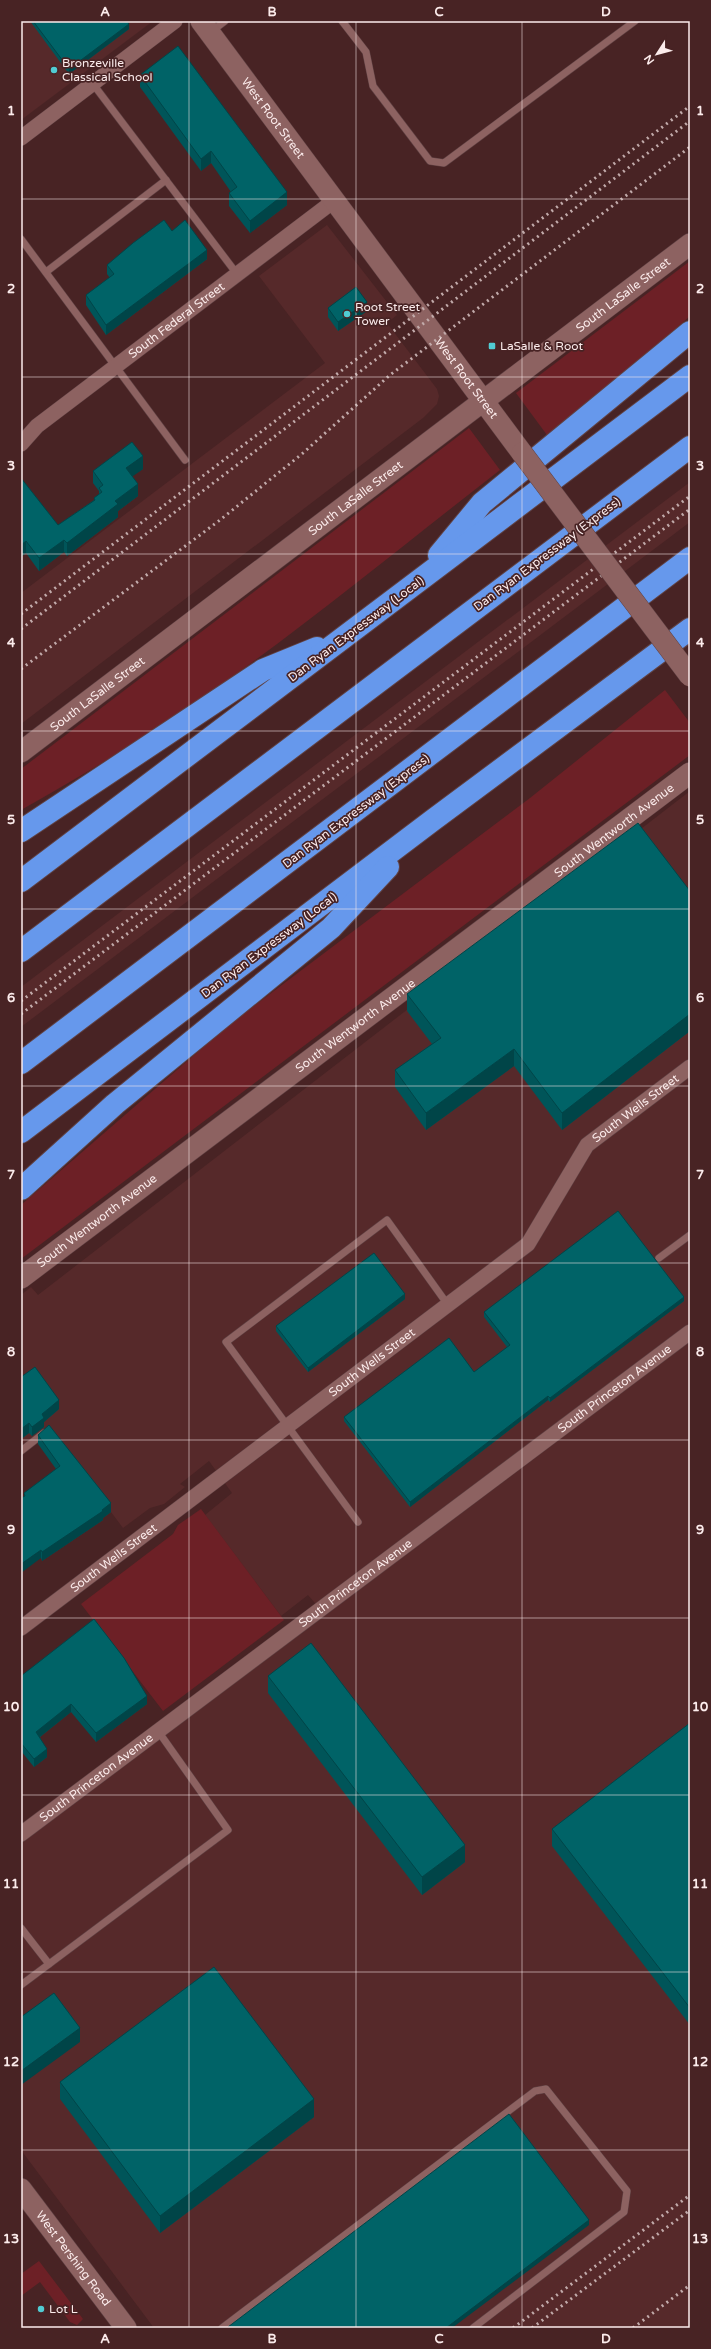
<svg xmlns="http://www.w3.org/2000/svg" width="711" height="2349" font-family="'Varela Round',sans-serif">
<rect width="100%" height="100%" fill="#482324"/>
<g fill="#56292a">
<polygon points="21,21 153,21 21,120"/>
<polygon points="327,225 397,315 387,323 437,389 439,396 437,404 423,418 21,724 21,593 325,363 259,276"/>
<polygon points="690,482 690,522 21,1027 21,987"/>
<polygon points="690,791 690,2328 154,2328 21,2150 21,1834 321,1610 308,1595 281,1616 205,1515 232,1493 209,1461 180,1484 185,1487 164,1504 150,1508 123,1528 49,1429 21,1451 21,1295 31,1287 38,1295"/>
</g>
<g fill="#6d2026">
<polygon points="690,261 690,316 617,381 547,435 516,393"/>
<path d="M469 428 500 470C397 550 296 634 188 708 135 744 78 778 21 810V769Z"/>
<polygon points="665,690 690,723 690,755 21,1259 21,1205 230,1024 530,798"/>
<polygon points="201,1509 284,1620 163,1711 81,1604 173,1534 178,1525"/>
<polygon points="39,2261 83,2319 77,2325 70,2322 40,2282 21,2296 21,2274"/>
</g>
<g fill="none" stroke-linecap="round" stroke-linejoin="round">
<defs>
<g id="lane">
<polyline points="342,21 366,52 373,86 430,161 444,163 635,21"/>
<polyline points="212,31 225,21"/>
<polyline points="93,84 237,274"/>
<polyline points="21,239 185,460"/>
<polyline points="46,272 166,180"/>
<polyline points="659,1258 690,1235"/>
<polyline points="21,1451 44,1433"/>
<polyline points="358,1522 226,1342 387,1220 448,1305"/>
<polyline points="21,1928 49,1964"/>
<polyline points="21,1985 228,1830 158,1731"/>
<polyline points="222,2328 535,2091 546,2089 627,2191 624,2212 473,2328"/>
</g>
<g id="street">
<polyline points="21,138 175,21"/>
<path id="s1" d="M21 444 37 426 335 200"/>
<path id="s2" d="M21 1628 528 1244 587 1145 690 1067"/>
<path id="s3" d="M21 1834 690 1332"/>
</g>
<g id="secondary">
<path id="s4" d="M201 21 522 453"/>
<path id="s5" d="M21 752 690 244"/>
<path id="s6" d="M21 1278 690 773"/>
<path id="s7" d="M21 2189 126 2328"/>
</g>
<g id="highway">
<polyline points="439,555 482,503 690,332"/>
<polyline points="21,831 263,670 317,648"/>
<polyline points="21,881 690,376"/>
<polyline points="21,951 690,447"/>
<polyline points="21,1063 690,558"/>
<polyline points="21,1132 433,820 690,629"/>
<polyline points="21,1189 115,1104 331,928 388,867"/>
</g>
</defs>
<use href="#lane" stroke="#5f4143" stroke-width="8"/>
<use href="#street" stroke="#5f4143" stroke-width="16"/>
<use href="#secondary" stroke="#5f4143" stroke-width="22"/>
<use href="#highway" stroke="#5f4143" stroke-width="24"/>
<use href="#lane" stroke="#8d6261" stroke-width="7"/>
<use href="#street" stroke="#8d6261" stroke-width="15"/>
<use href="#secondary" stroke="#8d6261" stroke-width="21"/>
<use href="#highway" stroke="#6698ec" stroke-width="22"/>
<g stroke="#c2abab" stroke-width="3" stroke-dasharray="2 4" stroke-linecap="butt">
<polyline points="21,614 690,106"/>
<polyline points="21,629 690,121"/>
<polyline points="21,669 220,520 303,453 390,375 690,147"/>
<polyline points="21,1001 690,496"/>
<polyline points="21,1014 690,509"/>
<polyline points="513,2328 690,2195"/>
<polyline points="532,2328 690,2210"/>
<polyline points="633,2328 690,2285"/>
</g>
<defs>
<polyline id="secondary-bridge" points="522,453 690,676"/>
</defs>
<use href="#secondary-bridge" stroke="#5f4143" stroke-width="22" stroke-linecap="butt"/>
<use href="#secondary-bridge" stroke="#8d6261" stroke-width="21"/>
</g>
<g fill="#005559">
<polygon points="30,21 127,21 129,29 69,74"/>
<polygon points="140,75 287,205 250,233 229,206 229,193 231,192 211,163 201,171 140,87"/>
<polygon points="172,231 207,259 106,335 86,305 86,295 110,278 107,274 107,265"/>
<polygon points="328,308 367,311 338,331 328,317"/>
<polygon points="143,469 132,476 138,496 118,511 118,517 67,556 64,552 39,571 26,553 21,557 21,478 58,525 94,500 94,498 99,494 99,491 93,483 93,471"/>
<polygon points="690,891 690,1031 562,1130 514,1066 426,1130 395,1087 395,1070 432,1044 407,1011 407,994"/>
<polygon points="405,1299 308,1372 276,1331 276,1326"/>
<polygon points="684,1301 550,1402 548,1400 410,1507 344,1421 344,1417 474,1372 507,1347 484,1317 484,1312"/>
<polygon points="21,1377 59,1409 44,1422 44,1427 32,1436 29,1433 21,1439"/>
<polygon points="38,1435 111,1512 103,1518 103,1520 42,1561 41,1558 24,1497 24,1493 56,1469 38,1444"/>
<polygon points="21,1676 147,1704 96,1742 71,1712 40,1737 47,1757 34,1767 21,1751"/>
<polygon points="268,1676 465,1862 422,1895 268,1693"/>
<polygon points="690,1723 690,2025 552,1846 552,1829"/>
<polygon points="60,2082 314,2117 160,2233 60,2099"/>
</g>
<g fill="#004548">
<polygon points="129,24 129,29 69,74 69,69"/>
<polygon points="211,151 211,163 201,171 201,159"/>
<polygon points="287,192 287,205 250,233 250,221"/>
<polygon points="207,250 207,259 106,335 106,325"/>
<polygon points="22,287 22,300 21,301 21,288"/>
<polygon points="367,302 367,311 338,331 338,322"/>
<polygon points="143,456 143,469 126,481 126,468"/>
<polygon points="138,484 138,496 118,511 118,517 67,556 67,543 115,501"/>
<polygon points="64,540 64,552 39,571 39,558"/>
<polygon points="26,541 26,553 21,557 21,545"/>
<polygon points="690,1014 690,1031 562,1130 562,1113"/>
<polygon points="514,1049 514,1066 426,1130 426,1113"/>
<polygon points="405,1294 405,1299 308,1372 308,1368"/>
<polygon points="684,1297 684,1301 550,1402 550,1398"/>
<polygon points="548,1396 548,1400 410,1507 410,1502"/>
<polygon points="59,1400 59,1409 44,1422 44,1427 32,1436 32,1427 42,1414"/>
<polygon points="29,1423 29,1433 21,1439 21,1429"/>
<polygon points="111,1503 111,1512 103,1518 103,1520 42,1561 42,1552"/>
<polygon points="41,1550 41,1558 21,1573 21,1564"/>
<polygon points="147,1696 147,1704 96,1742 96,1733"/>
<polygon points="71,1704 71,1712 36,1740 36,1732"/>
<polygon points="47,1749 47,1757 34,1767 34,1759"/>
<polygon points="465,1845 465,1862 422,1895 422,1877"/>
<polygon points="80,2028 80,2042 21,2085 21,2071"/>
<polygon points="314,2099 314,2117 160,2233 160,2216"/>
<polygon points="589,2220 589,2225 452,2328 446,2328"/>
</g>
<g fill="#006367" stroke="#004548">
<polygon points="33,21 127,21 129,24 69,69"/>
<polygon points="178,46 287,192 250,221 229,193 237,187 211,151 201,159 140,75"/>
<polygon points="164,220 172,231 185,220 207,250 106,325 86,295 114,274 107,265 133,243"/>
<polygon points="356,287 367,302 338,322 328,308"/>
<polygon points="132,442 143,456 126,468 138,484 115,501 118,504 67,543 64,540 39,558 26,541 21,545 21,478 58,525 95,500 94,498 102,492 99,488 103,485 93,471"/>
<polygon points="638,823 690,891 690,1014 562,1113 514,1049 426,1113 395,1070 441,1038 407,994"/>
<polygon points="618,1211 684,1297 550,1398 548,1396 410,1502 344,1417 449,1338 474,1372 510,1345 484,1312"/>
<polygon points="374,1253 405,1294 308,1368 276,1326"/>
<polygon points="35,1367 59,1400 42,1414 44,1418 32,1427 29,1423 21,1429 21,1377"/>
<polygon points="49,1425 111,1503 102,1510 103,1511 42,1552 41,1550 21,1564 21,1498 25,1496 24,1493 60,1466 38,1435"/>
<polygon points="94,1619 124,1658 147,1696 96,1733 71,1704 36,1732 47,1749 34,1759 21,1743 21,1676"/>
<polygon points="311,1643 465,1845 422,1877 268,1676"/>
<polygon points="690,1723 690,2008 552,1829"/>
<polygon points="214,1967 314,2099 160,2216 60,2082"/>
<polygon points="54,1993 80,2028 21,2071 21,2017"/>
<polygon points="509,2114 589,2220 446,2328 228,2328 228,2327"/>
</g>
<path fill="none" stroke="#fcecec" stroke-width="1" stroke-opacity="0.55" d="M189 21V2328M356 21V2328M522 21V2328M21 199H690M21 377H690M21 554H690M21 731H690M21 909H690M21 1086H690M21 1263H690M21 1440H690M21 1618H690M21 1795H690M21 1972H690M21 2150H690"/>
<g fill="#51ccd3" stroke="#482324" stroke-width="1.5">
<circle cx="54" cy="70" r="4"/>
<circle cx="347" cy="314" r="4"/>
<rect x="488" y="342" width="8" height="8" rx="2"/>
<circle cx="41" cy="2309" r="4"/>
</g>
<g text-anchor="middle" dominant-baseline="central" stroke-width="3.5" stroke-linejoin="round" paint-order="stroke">
<g font-size="12" fill="#fcecec" stroke="#482324" text-anchor="start">
<text x="62" y="63">Bronzeville<tspan x="62" dy="14">Classical School</tspan></text>
<text x="355" y="307">Root Street<tspan x="355" dy="14">Tower</tspan></text>
<text x="500" y="346">LaSalle &amp; Root</text>
<text x="49" y="2309">Lot L</text>
</g>
<g font-size="12" fill="#fcecec" stroke="#482324">
<text stroke="none"><textPath href="#s4" startOffset="121">West Root Street</textPath></text>
<text stroke="none"><textPath href="#s5" startOffset="756">South LaSalle Street</textPath></text>
<text stroke="none"><textPath href="#s1" startOffset="199">South Federal Street</textPath></text>
<text stroke="none"><textPath href="#s4" startOffset="445">West Root Street</textPath></text>
<text stroke="none"><textPath href="#s5" startOffset="420">South LaSalle Street</textPath></text>
<text transform="translate(547 554) rotate(-37)">Dan Ryan Expressway (Express)</text>
<text transform="translate(356 629) rotate(-37)">Dan Ryan Expressway (Local)</text>
<text stroke="none"><textPath href="#s5" startOffset="96">South LaSalle Street</textPath></text>
<text transform="translate(356 811) rotate(-37)">Dan Ryan Expressway (Express)</text>
<text stroke="none"><textPath href="#s6" startOffset="743">South Wentworth Avenue</textPath></text>
<text transform="translate(269 945) rotate(-37)">Dan Ryan Expressway (Local)</text>
<text stroke="none"><textPath href="#s6" startOffset="419">South Wentworth Avenue</textPath></text>
<text stroke="none"><textPath href="#s2" startOffset="812">South Wells Street</textPath></text>
<text stroke="none"><textPath href="#s6" startOffset="95">South Wentworth Avenue</textPath></text>
<text stroke="none"><textPath href="#s2" startOffset="440">South Wells Street</textPath></text>
<text stroke="none"><textPath href="#s3" startOffset="742">South Princeton Avenue</textPath></text>
<text stroke="none"><textPath href="#s2" startOffset="116">South Wells Street</textPath></text>
<text stroke="none"><textPath href="#s3" startOffset="418">South Princeton Avenue</textPath></text>
<text stroke="none"><textPath href="#s3" startOffset="94">South Princeton Avenue</textPath></text>
<text stroke="none"><textPath href="#s7" startOffset="87">West Pershing Road</textPath></text>
</g>
</g>
<rect width="711" height="2349" fill="none" stroke="#482324" stroke-width="44"/>
<g transform="translate(657 54) rotate(234)" stroke="#482324" stroke-width="3" paint-order="stroke">
<path d="M0-3L7 15L0 10L-7 15Z" fill="#fcecec"/>
<text y="-6" font-size="11" font-weight="bold" text-anchor="middle" fill="#fcecec">N</text>
</g>
<rect x="22" y="22" width="667" height="2305" fill="none" stroke="#fcecec" stroke-width="1.5"/>
<g font-size="13" text-anchor="middle" font-weight="bold" fill="#fcecec">
<text x="105" y="16">A</text>
<text x="272" y="16">B</text>
<text x="439" y="16">C</text>
<text x="606" y="16">D</text>
<text x="11" y="115">1</text>
<text x="700" y="115">1</text>
<text x="11" y="293">2</text>
<text x="700" y="293">2</text>
<text x="11" y="470">3</text>
<text x="700" y="470">3</text>
<text x="11" y="647">4</text>
<text x="700" y="647">4</text>
<text x="11" y="824">5</text>
<text x="700" y="824">5</text>
<text x="11" y="1002">6</text>
<text x="700" y="1002">6</text>
<text x="11" y="1179">7</text>
<text x="700" y="1179">7</text>
<text x="11" y="1356">8</text>
<text x="700" y="1356">8</text>
<text x="11" y="1534">9</text>
<text x="700" y="1534">9</text>
<text x="11" y="1711">10</text>
<text x="700" y="1711">10</text>
<text x="11" y="1888">11</text>
<text x="700" y="1888">11</text>
<text x="11" y="2066">12</text>
<text x="700" y="2066">12</text>
<text x="11" y="2243">13</text>
<text x="700" y="2243">13</text>
<text x="105" y="2343">A</text>
<text x="272" y="2343">B</text>
<text x="439" y="2343">C</text>
<text x="606" y="2343">D</text>
</g>
</svg>
